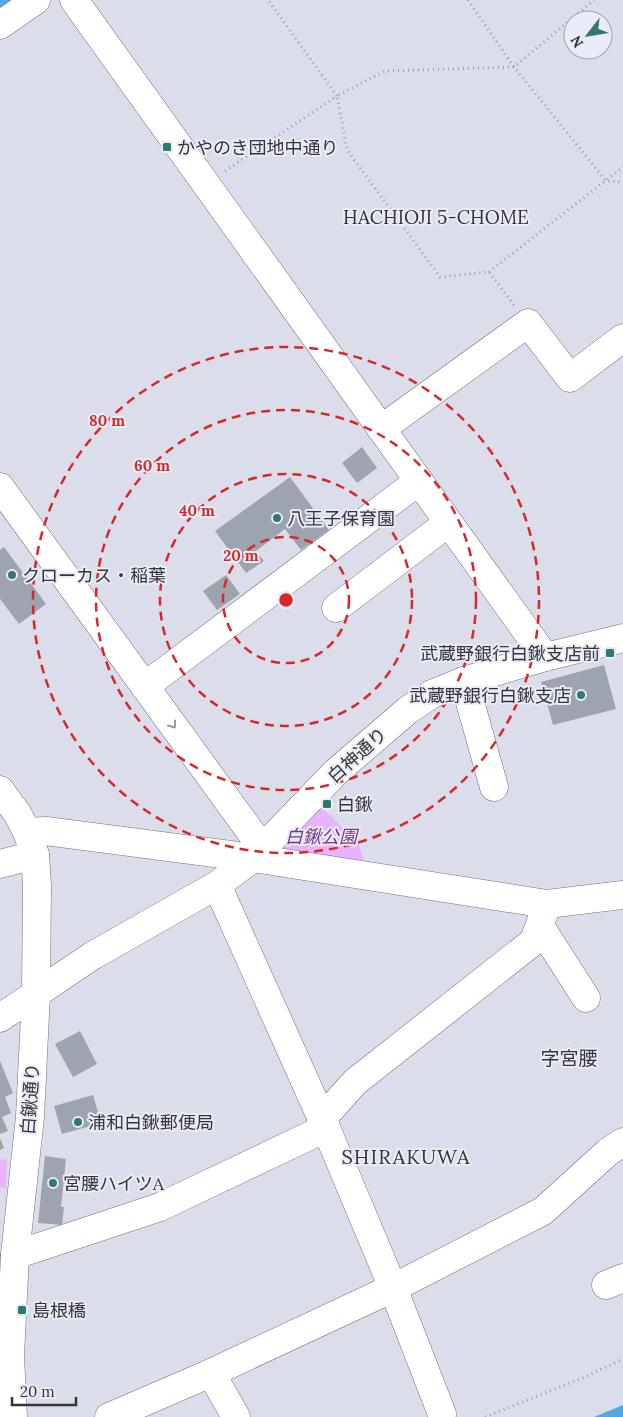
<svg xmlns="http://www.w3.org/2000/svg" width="623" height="1417" font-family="Lora,'Noto Sans JP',serif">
<rect width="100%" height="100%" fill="#dcddea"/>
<g fill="#e8b3fa">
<polygon points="320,806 358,842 364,861 279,852"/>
<polygon points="0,1159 7,1160 6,1188 0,1187"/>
</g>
<polygon fill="#56a7e0" points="623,1405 623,1417 594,1417"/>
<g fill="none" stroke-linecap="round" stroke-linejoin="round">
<polyline stroke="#56a7e0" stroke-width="38" points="0,3 4,0"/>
</g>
<g fill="#9da4ae">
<polygon points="362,447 377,468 357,483 342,463"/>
<polygon points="290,477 329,530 301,550 285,529 256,551 264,561 246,573 215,531"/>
<polygon points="4,547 46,604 19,624 0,599 0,550"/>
<polygon points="226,575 240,594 217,610 203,591"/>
<polygon points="604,665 616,709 553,725 541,682"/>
<polygon points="80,1031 97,1064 73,1077 55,1044"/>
<polygon points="0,1061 13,1093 5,1097 11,1113 2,1117 8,1131 0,1134"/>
<polygon points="93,1095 101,1123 62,1134 54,1106"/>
<polygon points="0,1138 4,1148 0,1150"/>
<polygon points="45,1156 66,1159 61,1207 64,1207 62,1225 38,1223"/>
</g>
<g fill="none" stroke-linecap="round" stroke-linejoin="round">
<defs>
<g id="minor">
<polyline points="74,0 545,657"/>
<polyline points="0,25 36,0"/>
<polyline points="381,429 528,323 570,378 623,338"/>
<polyline points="0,487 263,849"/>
<polyline points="336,608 448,523"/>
<polyline points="464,681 494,787"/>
<polyline points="145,686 419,481"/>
<polyline points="0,790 17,813 27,832 35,855 37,885 36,994 30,1117 15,1255 10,1356 13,1417"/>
<polyline points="27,832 46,831 253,858 547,904 623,895"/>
<polyline points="0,864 35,855"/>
<polyline points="217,885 326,1128 393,1288 442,1414"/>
<polyline points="540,926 586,998"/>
<polyline points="0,1018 92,956 217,885 253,858 336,772 408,710 432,694 464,681 545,657 623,638"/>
<polyline points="321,1120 355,1082 534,941 547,904"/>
<polyline points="15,1255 160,1207 326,1128"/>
<polyline points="606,1285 623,1278"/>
<polyline points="211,1373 236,1417"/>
<polyline points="109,1417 211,1373 393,1288 543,1211 608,1152 623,1142"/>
</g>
</defs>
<use href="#minor" stroke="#70717c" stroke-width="29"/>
<g stroke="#9d9ea7" stroke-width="3" stroke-dasharray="1 4" stroke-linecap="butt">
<polyline points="468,0 514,67 594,0"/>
<polyline points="225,171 337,96 268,0"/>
<polyline points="489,272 623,167"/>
<polyline points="514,305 489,272 440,277 347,150 337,96 385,71 514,67 606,181 623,182"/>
<polyline points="485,1417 585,1377 623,1359"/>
</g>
<use href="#minor" stroke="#fff" stroke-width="28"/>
</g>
<defs><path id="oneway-chevron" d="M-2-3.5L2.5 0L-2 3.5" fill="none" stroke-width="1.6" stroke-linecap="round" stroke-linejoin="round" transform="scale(1.25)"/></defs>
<use stroke="#9a9a9c" href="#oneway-chevron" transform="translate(173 725) rotate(54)"/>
<g fill="none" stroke="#d62828" stroke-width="2.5" stroke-dasharray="9 6">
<circle cx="286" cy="600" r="63"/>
<circle cx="286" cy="600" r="126"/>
<circle cx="286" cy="600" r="190"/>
<circle cx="286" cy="600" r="253"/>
</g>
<g fill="#317870" stroke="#e9ebf7" stroke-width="2">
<rect x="162" y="142" width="10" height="10" rx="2.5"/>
<circle cx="277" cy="518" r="5"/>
<circle cx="12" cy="575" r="5"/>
<rect x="605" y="648" width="10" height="10" rx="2.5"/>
<circle cx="581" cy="695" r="5"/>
<rect x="322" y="799" width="10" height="10" rx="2.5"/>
<circle cx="78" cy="1122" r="5"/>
<circle cx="53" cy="1183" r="5"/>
<rect x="17" y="1305" width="10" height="10" rx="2.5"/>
</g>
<g text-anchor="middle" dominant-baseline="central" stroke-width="4" stroke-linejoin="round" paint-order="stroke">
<g font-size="18" fill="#343539" stroke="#e9ebf7" text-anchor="start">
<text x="177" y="147">かやのき団地中通り</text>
<text x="287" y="518">八王子保育園</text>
<text x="22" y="575">クローカス・稲葉</text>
<text x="600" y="653" text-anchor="end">武蔵野銀行白鍬支店前</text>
<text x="571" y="695" text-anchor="end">武蔵野銀行白鍬支店</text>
<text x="337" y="804">白鍬</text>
<text x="88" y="1122">浦和白鍬郵便局</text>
<text x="63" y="1183">宮腰ハイツA</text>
<text x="32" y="1310">島根橋</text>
</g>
<g font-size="18" fill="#343539" stroke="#e9ebf7">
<text transform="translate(357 755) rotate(-42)">白神通り</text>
<text transform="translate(30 1099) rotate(-86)">白鍬通り</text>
</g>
<g font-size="18" font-style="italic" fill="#76368b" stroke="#e9ebf7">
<text x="321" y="836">白鍬公園</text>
</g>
<g font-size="19" fill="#343539" stroke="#e9ebf7">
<text x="436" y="217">HACHIOJI 5-CHOME</text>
<text x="569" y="1058">字宮腰</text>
</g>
<g font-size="20" letter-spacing="1" fill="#343539" stroke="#e9ebf7">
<text x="406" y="1156">SHIRAKUWA</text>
</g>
</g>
<circle cx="286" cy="600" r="8" fill="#d62828" stroke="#e9ebf7" stroke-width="2.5"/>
<g font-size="15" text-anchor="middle" font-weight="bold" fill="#d62828" stroke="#e9ebf7" stroke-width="4" stroke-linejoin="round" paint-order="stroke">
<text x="107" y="426">80 m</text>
<text x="152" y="471">60 m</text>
<text x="197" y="516">40 m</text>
<text x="241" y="561">20 m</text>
</g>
<g transform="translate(588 35) rotate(239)"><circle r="24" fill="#e9ebf7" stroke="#a1a2ab"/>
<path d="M0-4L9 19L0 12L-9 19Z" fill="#317870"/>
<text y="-8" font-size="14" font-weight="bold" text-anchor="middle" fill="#343539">N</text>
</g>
<path d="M12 1397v8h64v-8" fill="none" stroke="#343539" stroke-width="2.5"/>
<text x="20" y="1397" font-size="15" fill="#343539" stroke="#e9ebf7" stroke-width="4" paint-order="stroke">20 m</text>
</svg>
